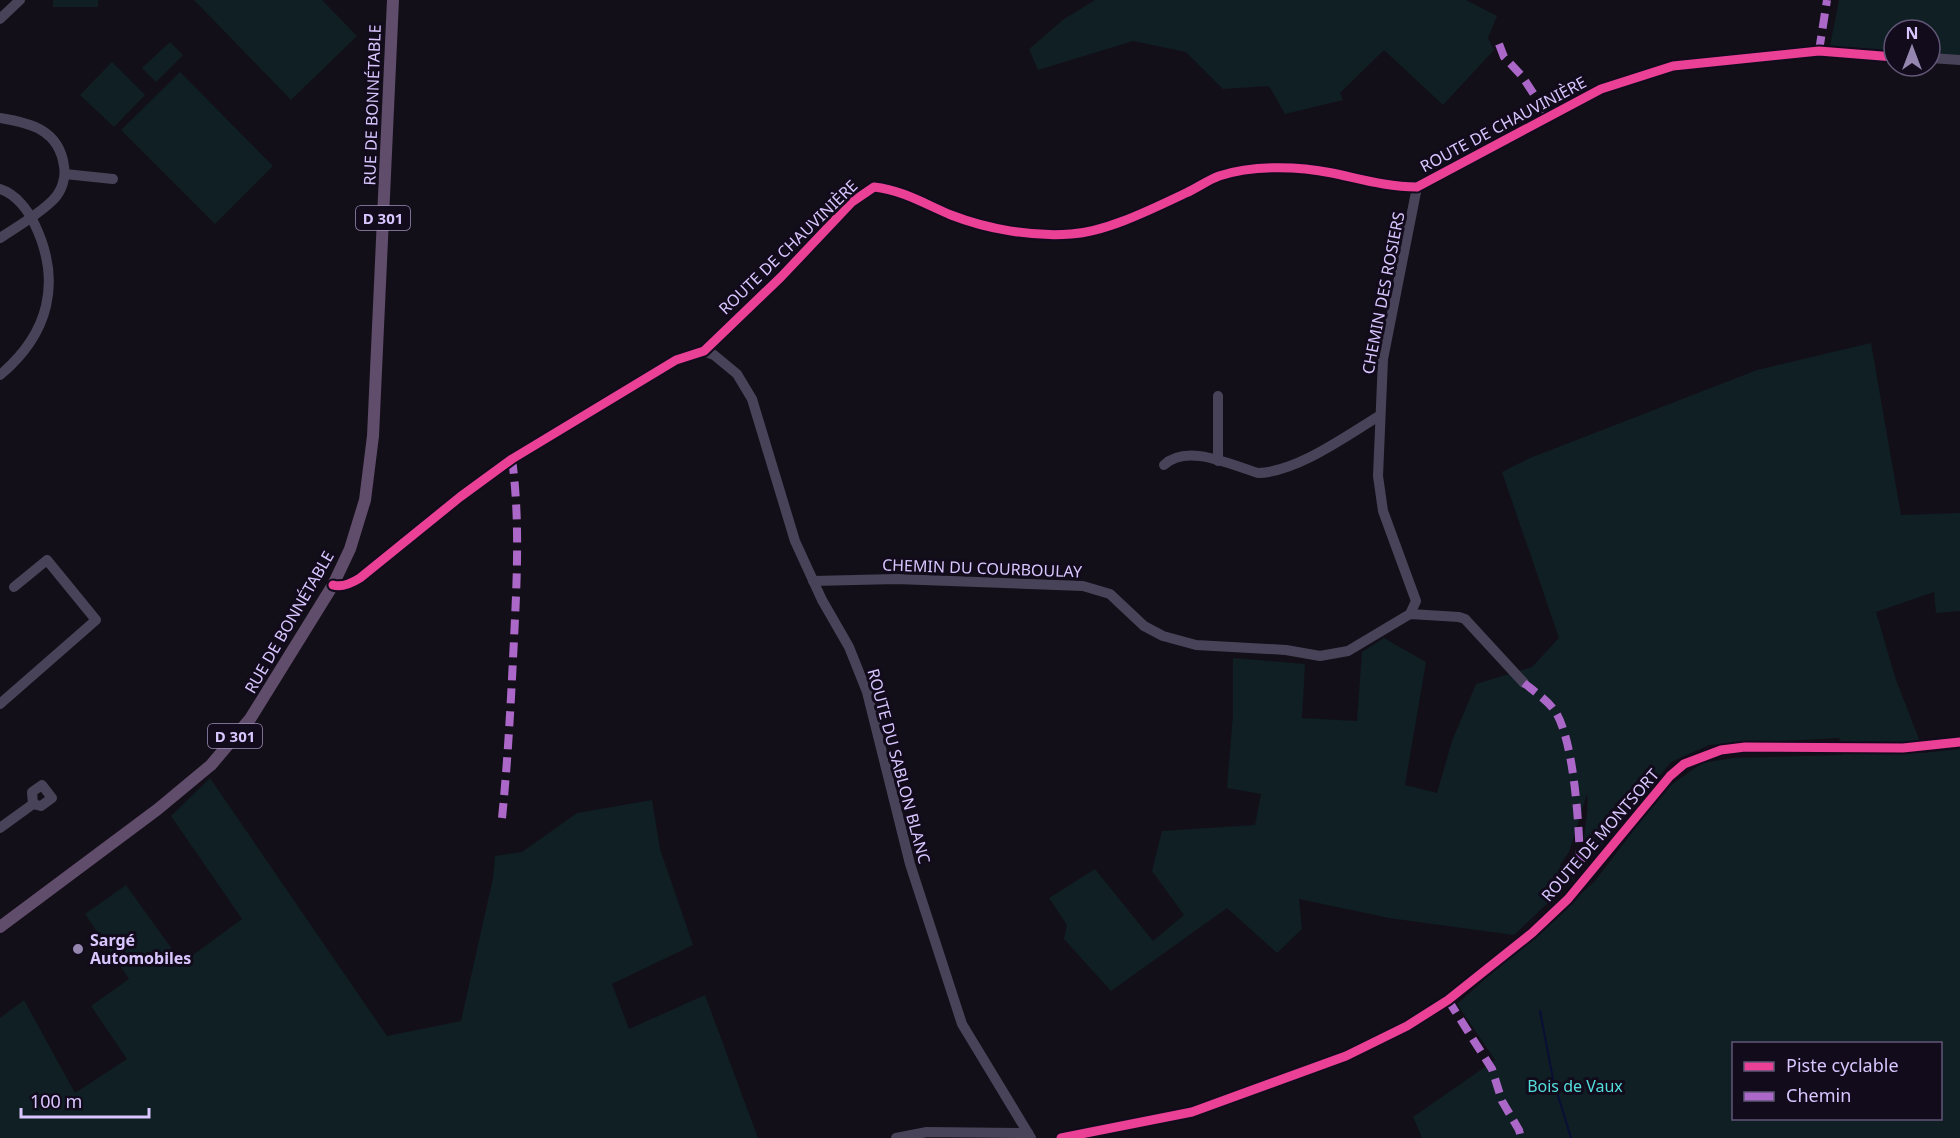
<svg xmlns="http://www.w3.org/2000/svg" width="1960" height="1138" font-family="'Noto Sans',sans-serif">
<rect width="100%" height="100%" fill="#130f18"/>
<g fill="#0f1f24" fill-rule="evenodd">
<rect x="53" y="0" width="45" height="7"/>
<polygon points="194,0 322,0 357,36 291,100"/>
<polygon points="1095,0 1466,0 1497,16 1488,38 1494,50 1443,105 1384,50 1340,93 1343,100 1285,114 1269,86 1223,89 1186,52 1133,41 1038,70 1029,49 1064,19"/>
<polygon points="1839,0 1960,0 1960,64 1930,62 1930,30 1894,30 1894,60 1828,56"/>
<polygon points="170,42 183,55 156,82 142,68"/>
<polygon points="112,62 145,95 114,127 80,95"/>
<polygon points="180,72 273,166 215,224 121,130"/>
<path d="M1871 343 1901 515 1960 513V611L1936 613 1934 592 1876 612 1896 680 1919 739 1922 753 1960 749V1138H1422L1413 1117 1495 1060 1457 1004 1595 881 1664 790 1702 763 1733 758 1843 755 1839 738 1709 745 1671 762 1586 863C1579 846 1590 814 1587 794L1569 852 1560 865 1574 878 1514 935 1389 918 1299 899 1302 929 1277 953 1227 908 1111 991 1064 939 1067 925 1049 898 1095 869 1153 941 1184 915 1152 871 1162 831 1255 825 1261 794 1227 788 1233 714V658L1305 664 1302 718 1357 721 1362 652 1384 638 1426 662 1405 785 1437 793 1452 741 1476 684 1532 667 1559 638 1502 472 1530 458 1757 370ZM1734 1044H1940V1118H1734Z"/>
<polygon points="210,778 387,1036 461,1021 493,878 495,856 522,852 577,813 652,800 660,849 693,945 612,984 629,1029 705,995 758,1138 0,1138 0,1018 24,1000 75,1093 127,1059 91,1006 129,979 85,914 126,885 182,963 242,919 171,816"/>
</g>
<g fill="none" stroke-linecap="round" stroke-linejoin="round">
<polyline stroke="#090f35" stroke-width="2" points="1540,1011 1553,1079 1571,1138"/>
<g stroke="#494359" stroke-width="10">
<polyline points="0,19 20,0"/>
<polyline points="1930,58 1960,60"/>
<path d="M0 118C31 123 59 130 64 166 66 178 62 191 53 200 38 215 18 226 0 238"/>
<polyline points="65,174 113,179"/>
<path d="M0 189C16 194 28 210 35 225 62 282 49 334 0 375"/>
<polyline points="704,351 714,355 737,374 752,399 795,541 822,600 849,647 867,692 910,864 962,1024 1031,1138"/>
<polyline points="1218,461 1218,396"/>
<path d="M1164 465C1187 443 1231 465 1258 473 1297 472 1346 436 1379 416"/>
<polyline points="813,581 896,579 1083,586 1110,594 1144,626 1163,636 1196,645 1286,650 1320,656 1348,651 1410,614 1459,617 1465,619 1524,683"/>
<path d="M333 585C342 588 352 583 360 578L460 497 512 459 676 360 704 351 781 277 852 202 874 187C902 190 925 204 951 215 987 229 1032 237 1071 234 1107 232 1154 208 1186 193 1197 188 1208 180 1219 176 1253 165 1297 166 1332 173 1361 179 1387 187 1417 187L1601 89 1673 66 1819 51 1894 57"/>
<polyline points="1410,614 1416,601 1383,511 1378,476 1383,359 1417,187"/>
<polyline points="0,704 96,620 47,560 14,587"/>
<polyline points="0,828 33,804 41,806 52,798 42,785 32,792 33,804"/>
<polyline points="896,1138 927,1132 1028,1133"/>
<polyline points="1061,1138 1192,1112 1346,1056 1407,1026 1448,1000 1532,933 1568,899 1670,776 1684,764 1721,750 1745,747 1903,748 1960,742"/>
</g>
<polyline stroke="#604c6b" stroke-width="12" points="0,927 158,809 211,765 250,719 333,585 350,549 365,500 373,436 393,0"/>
<g stroke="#ac68c9" stroke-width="8" stroke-dasharray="15 8" stroke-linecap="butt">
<polyline points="1499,44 1504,57 1522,76 1548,116"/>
<polyline points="1819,51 1827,0"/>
<path d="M1524 683C1534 691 1548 701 1555 711 1574 740 1579 825 1580 861L1590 872"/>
<path d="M502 818C508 759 511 699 514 639 517 579 520 519 512 459"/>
<polyline points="1448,1000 1492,1069 1502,1101 1519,1130 1521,1138"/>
</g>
<defs>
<g id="cycleway">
<path d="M333 585C342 588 352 583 360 578L460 497 512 459 676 360 704 351 781 277 852 202 874 187C902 190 925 204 951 215 987 229 1032 237 1071 234 1107 232 1154 208 1186 193 1197 188 1208 180 1219 176 1253 165 1297 166 1332 173 1361 179 1387 187 1417 187L1601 89 1673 66 1819 51 1894 57"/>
<polyline points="1061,1138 1192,1112 1346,1056 1407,1026 1448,1000 1532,933 1568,899 1670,776 1684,764 1721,750 1745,747 1903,748 1960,742"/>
</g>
</defs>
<use href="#cycleway" stroke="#120b1c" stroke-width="13"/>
<use href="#cycleway" stroke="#ea4096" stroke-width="9"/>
</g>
<circle fill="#9486ae" stroke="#120b1c" stroke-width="2" cx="78" cy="949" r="6"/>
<g text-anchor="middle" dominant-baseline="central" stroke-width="6" stroke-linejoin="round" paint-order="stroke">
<g fill="#120b1c" stroke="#9d8ebb" stroke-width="1.5">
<rect x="356" y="206" width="54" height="24" rx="4.5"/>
<rect x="208" y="724" width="54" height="24" rx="4.5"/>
</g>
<g font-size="15" font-weight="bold" fill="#d9c6ff">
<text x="383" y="218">D 301</text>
<text x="235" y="736">D 301</text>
</g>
<g font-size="16" fill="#d9c6ff" stroke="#120b1c">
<text transform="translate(372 105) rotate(-88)">RUE DE BONNÉTABLE</text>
<text transform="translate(1503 124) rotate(-28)">ROUTE DE CHAUVINIÈRE</text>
<text transform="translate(788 247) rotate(-44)">ROUTE DE CHAUVINIÈRE</text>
<text transform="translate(1383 293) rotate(-79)">CHEMIN DES ROSIERS</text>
<text transform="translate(982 568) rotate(2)">CHEMIN DU COURBOULAY</text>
<text transform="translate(289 622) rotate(-60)">RUE DE BONNÉTABLE</text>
<text transform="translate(899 766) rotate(75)">ROUTE DU SABLON BLANC</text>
<text transform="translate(1600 835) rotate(-49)">ROUTE DE MONTSORT</text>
</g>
<g font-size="16" font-weight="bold" fill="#d9c6ff" stroke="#120b1c" text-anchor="start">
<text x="90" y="940">Sargé<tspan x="90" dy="18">Automobiles</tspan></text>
</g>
<g font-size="16" fill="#53dedb" stroke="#120b1c">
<text x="1575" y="1086">Bois de Vaux</text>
</g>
</g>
<rect x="1732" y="1042" width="210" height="78" fill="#120b1c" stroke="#625677" stroke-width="1.5"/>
<rect x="1744" y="1062" width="30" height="9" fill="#ea4096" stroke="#625677" stroke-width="1.5"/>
<text x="1786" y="1072" font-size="18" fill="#d9c6ff">Piste cyclable</text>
<rect x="1744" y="1092" width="30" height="9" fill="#ac68c9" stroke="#625677" stroke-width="1.5"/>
<text x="1786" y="1102" font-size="18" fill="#d9c6ff">Chemin</text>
<g transform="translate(1912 48)"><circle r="28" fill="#120b1c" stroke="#625677" stroke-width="1.5"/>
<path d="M0-4.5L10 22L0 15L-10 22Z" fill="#9486ae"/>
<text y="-9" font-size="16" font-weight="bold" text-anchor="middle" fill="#d9c6ff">N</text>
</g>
<path d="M21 1108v9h128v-9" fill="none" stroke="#d9c6ff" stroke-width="3"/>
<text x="30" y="1108" font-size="18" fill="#d9c6ff" stroke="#120b1c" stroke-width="4.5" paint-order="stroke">100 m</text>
</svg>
